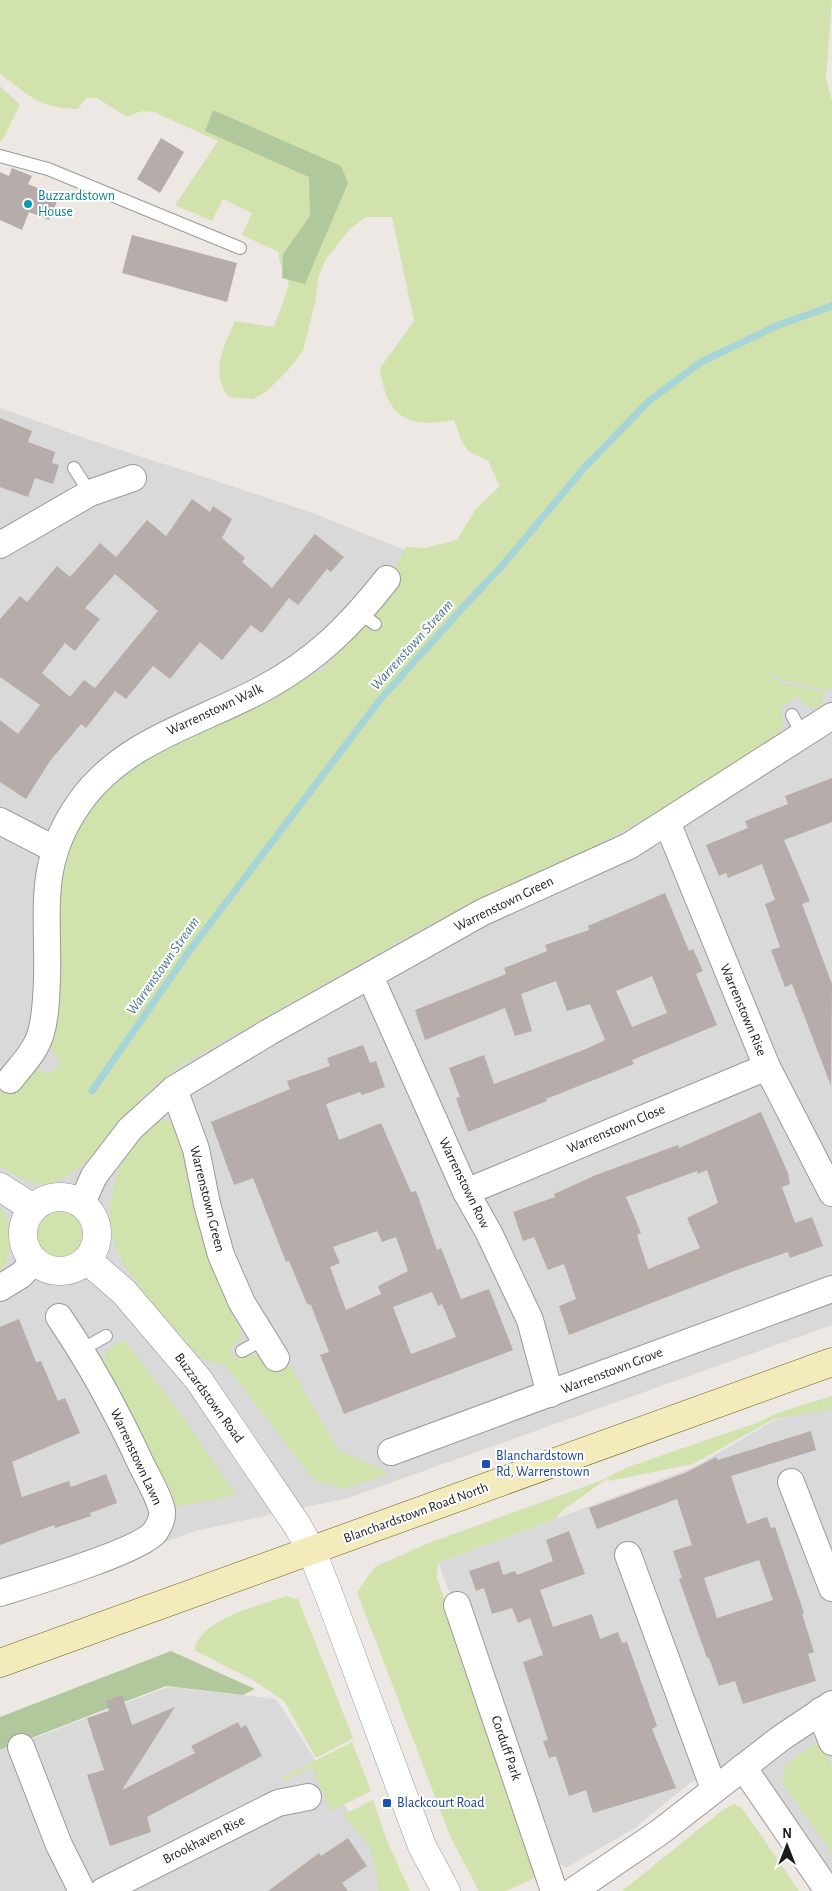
<svg xmlns="http://www.w3.org/2000/svg" width="832" height="1891" font-family="'Alegreya Sans',sans-serif">
<rect width="100%" height="100%" fill="#ede8e3"/>
<g fill="#dad9da">
<polygon points="0,408 82,437 316,514 469,576 832,661 832,1325 348,1498 195,1531 0,1604"/>
<polygon points="832,1405 832,1891 743,1785 693,1781 632,1830 567,1867 556,1863 438,1563 694,1467 775,1420"/>
<polygon points="168,1687 276,1699 400,1891 0,1891 0,1751"/>
</g>
<g fill="#d1e2ad">
<path d="M0 0H832L826 79 832 101V689L825 690 784 681 766 671 783 684 824 692 821 707 805 706 798 696 780 708 784 722 778 737 672 803 596 846 438 920 181 1065C169 1076 154 1085 143 1097 122 1120 87 1169 60 1180 37 1190 18 1178 0 1166V1085L30 1069 52 1073 61 1063 48 1044 54 897 76 825 120 771 275 692 323 670 375 609 406 547 425 548 457 540 475 510 500 486 488 461 468 451 461 440 454 420C406 429 386 416 380 368L414 321 392 217H366L350 229 326 259 319 275 315 303 303 351 288 370 267 391 254 399 229 397C209 374 224 346 235 321L274 327 289 285 279 260V252L242 235 252 213 223 199 212 221 175 205 218 141 154 112 141 111 127 117 97 98H86L78 109C40 109 29 95 0 74Z"/>
<polygon points="0,86 20,105 2,141 0,141"/>
<polygon points="165,1119 176,1126 242,1327 240,1340 229,1350 234,1358 257,1355 274,1372 290,1366 339,1451 390,1473 345,1489 314,1480 225,1365 201,1359 149,1299 125,1267 114,1242 110,1225 109,1209 117,1174 125,1155 152,1122"/>
<path d="M0 1207C16 1228 14 1250 0 1272Z"/>
<circle cx="60" cy="1232" r="25"/>
<polygon points="124,1339 183,1417 236,1495 170,1508 105,1368 105,1352"/>
<path d="M832 1396V1409L774 1419 693 1464 609 1481 608 1478 563 1510 555 1519 438 1563 437 1578 541 1875 506 1891H479L450 1836 357 1592 375 1567 426 1544 600 1481 628 1467 759 1422C780 1410 808 1404 832 1396Z"/>
<path d="M286 1596 298 1599 353 1738 316 1758 284 1701 253 1680 194 1650C202 1618 258 1606 286 1596Z"/>
<polygon points="818,1741 824,1743 832,1769 832,1853 782,1783 785,1765"/>
<polygon points="352,1742 371,1791 331,1811 312,1767 283,1781 281,1778"/>
<polygon points="373,1800 387,1841 410,1891 379,1891 370,1846 343,1815"/>
<polygon points="734,1804 742,1808 799,1891 622,1891 724,1809"/>
</g>
<g fill="#b1c89c">
<polygon points="213,110 341,166 348,183 305,284 282,278 283,254 310,216 309,177 205,131"/>
<polygon points="171,1651 255,1689 243,1695 166,1686 0,1750 0,1717"/>
</g>
<g fill="none" stroke-linecap="round" stroke-linejoin="round">
<polyline stroke="#a7d4d6" stroke-width="7" points="92,1091 190,950 379,701 467,603 501,567 584,468 649,401 701,362 776,326 832,306"/>
</g>
<g fill="#b6aca9" fill-rule="evenodd">
<polygon points="161,138 184,152 160,193 137,179"/>
<polygon points="12,168 32,176 28,184 59,197 49,220 29,212 22,230 0,220 0,172 9,176"/>
<polygon points="132,235 237,263 227,302 122,273"/>
<polygon points="0,418 32,431 28,442 55,452 52,463 59,465 53,484 35,478 28,497 0,487"/>
<path d="M192 499 210 512 213 506 232 519 222 538 245 558 242 562 272 588 315 534 344 557 331 572 327 569 298 605 289 598 262 633 251 625 222 660 200 642 170 679 153 666 126 699 115 691 86 728 81 724 50 761 26 799 0 782V720L18 734 40 705 0 677V619L20 596 27 602 57 566 70 577 100 543 116 557 147 520 166 536ZM115 574 158 611 95 688 84 680 70 697 42 673 65 643 75 651 100 619 85 608Z"/>
<polygon points="832,778 832,822 784,840 810,901 802,904 832,984 831,1086 792,984 785,987 771,950 780,947 765,904 775,900 762,864 728,878 726,873 719,876 706,845 748,828 745,821 788,804 785,796"/>
<path d="M665 893 689 951 693 949 703 971 696 974 717 1025 632 1060 634 1064 546 1099 547 1101 468 1132 456 1098 460 1097 449 1068 484 1055 494 1084 586 1049 605 1040 590 1004 567 1011 556 981 521 994 532 1031 515 1036 505 1008 425 1040 415 1010 506 974 504 968 547 951 545 945 589 930 588 926ZM652 976 667 1013 632 1027 616 991Z"/>
<path d="M363 1045 370 1063 376 1061 385 1087 362 1095 360 1092 326 1104 339 1140 381 1123 411 1192 416 1191 437 1250 441 1248 461 1299 489 1289 513 1350 344 1414 320 1355 329 1352 311 1305 307 1304 289 1261 286 1262 253 1178 234 1185 211 1122 290 1089 287 1081 330 1066 327 1058ZM377 1231 382 1242 396 1237 408 1271 378 1286 381 1294 346 1310 330 1267 340 1263 333 1247ZM432 1292 438 1306 442 1304 456 1337 411 1354 393 1307Z"/>
<path d="M761 1112 788 1173 790 1184 782 1187 795 1223 812 1217 823 1246 790 1258 788 1252 742 1268 569 1335 559 1306 576 1299 564 1264 548 1270 534 1237 523 1241 513 1212 555 1197 554 1194 596 1175 678 1145 679 1148ZM707 1170 718 1203 687 1218 700 1248 648 1269 637 1235 641 1233 626 1197 697 1171 698 1174Z"/>
<polygon points="19,1319 36,1362 41,1361 58,1401 65,1398 80,1433 12,1462 22,1497 69,1481 71,1487 106,1474 117,1503 90,1513 91,1516 55,1528 54,1525 0,1545 0,1327"/>
<path d="M811 1431 816 1450 731 1476 747 1524 767 1517 771 1528 775 1527 804 1613 802 1614 814 1652 808 1654 816 1681 743 1704 735 1681 719 1686 709 1658H707L679 1579 682 1578 673 1551 692 1545 677 1499 597 1529 589 1508 685 1473 716 1457 718 1460ZM759 1560 773 1600 717 1618 704 1578Z"/>
<polygon points="569,1531 585,1574 540,1590 553,1627 592,1614 600,1639 618,1632 622,1643 627,1642 657,1726 652,1729 676,1788 593,1813 586,1790 569,1796 556,1756 549,1758 543,1741 548,1740 523,1662 543,1655 530,1618 518,1623 512,1608 492,1614 484,1588 476,1591 469,1571 499,1561 503,1575 515,1571 517,1575 553,1561 546,1540"/>
<polygon points="122,1695 132,1725 175,1707 122,1790 195,1753 191,1746 238,1722 241,1728 246,1725 262,1756 147,1817 151,1832 110,1846 87,1775 104,1770 87,1718 109,1711 106,1701"/>
<polygon points="348,1838 367,1866 342,1883 348,1891 268,1891 319,1853 321,1856"/>
</g>
<g fill="none" stroke-linecap="round" stroke-linejoin="round">
<defs>
<g id="service">
<polyline points="0,156 48,169 240,248"/>
<polyline points="74,468 90,493"/>
<polyline points="360,613 375,624"/>
<polyline points="792,715 802,734"/>
<polyline points="81,1350 106,1336"/>
<polyline points="242,1351 264,1339"/>
</g>
<g id="minor">
<polyline points="0,545 90,493 133,478"/>
<polyline points="0,821 54,849"/>
<polyline points="667,822 767,1067 832,1193"/>
<polyline points="370,976 466,1192 489,1233 530,1320 550,1394"/>
<path d="M10 1080C21 1066 34 1053 40 1036 46 1018 46 999 47 980 49 910 36 864 80 802 124 740 200 723 264 688 316 660 351 625 387 579"/>
<polyline points="174,1089 196,1149 207,1204 221,1255 242,1303 276,1358"/>
<polyline points="466,1192 767,1067"/>
<polyline points="82,1203 94,1176 130,1129 174,1089 269,1032 483,912 629,846 832,716"/>
<polyline points="0,1288 21,1275 34,1261"/>
<polyline points="391,1452 832,1289"/>
<polyline points="791,1482 832,1588"/>
<polyline points="628,1555 714,1789"/>
<path d="M0 1593C29 1584 140 1551 155 1532 159 1526 163 1519 162 1511 159 1496 149 1480 142 1466 118 1414 91 1364 59 1317"/>
<polyline points="457,1605 554,1891"/>
<polyline points="820,1711 832,1742"/>
<polyline points="21,1747 59,1845 82,1891"/>
<polyline points="743,1767 828,1891"/>
<polyline points="103,1891 278,1803 308,1797"/>
<polyline points="573,1891 660,1832 781,1738 832,1704"/>
</g>
<g id="tertiary">
<polyline points="0,1187 33,1208"/>
<circle cx="60" cy="1234" r="37"/>
<polyline points="87,1260 124,1292 198,1379 297,1525 312,1552 329,1595 422,1846 446,1891"/>
</g>
<polyline id="secondary" points="0,1663 832,1362"/>
</defs>
<use href="#service" stroke="#999" stroke-width="14"/>
<use href="#minor" stroke="#999" stroke-width="28"/>
<use href="#tertiary" stroke="#999" stroke-width="29"/>
<use href="#secondary" stroke="#68610f" stroke-width="29"/>
<use href="#service" stroke="#fff" stroke-width="12"/>
<use href="#minor" stroke="#fff" stroke-width="26"/>
<use href="#tertiary" stroke="#fff" stroke-width="28"/>
<use href="#secondary" stroke="#f3ebbb" stroke-width="28"/>
</g>
<circle fill="#0f9aa8" stroke="#fff" stroke-width="2" cx="28" cy="204" r="5"/>
<g fill="#1a4fb4" stroke="#fff" stroke-width="2">
<rect x="481" y="1459" width="10" height="10" rx="2.5"/>
<rect x="382" y="1798" width="10" height="10" rx="2.5"/>
</g>
<g text-anchor="middle" dominant-baseline="central" stroke-width="4" stroke-linejoin="round" paint-order="stroke">
<g font-size="14" fill="#0d838f" stroke="#fff" text-anchor="start">
<text x="38" y="196">Buzzardstown<tspan x="38" dy="16">House</tspan></text>
</g>
<g font-size="14" fill="#1c1c1c" stroke="#fff">
<text transform="translate(215 710) rotate(-25)">Warrenstown Walk</text>
<text transform="translate(504 904) rotate(-26)">Warrenstown Green</text>
<text transform="translate(743 1010) rotate(67)">Warrenstown Rise</text>
<text transform="translate(616 1129) rotate(-23)">Warrenstown Close</text>
<text transform="translate(464 1183) rotate(64)">Warrenstown Row</text>
<text transform="translate(207 1199) rotate(76)">Warrenstown Green</text>
<text transform="translate(612 1371) rotate(-21)">Warrenstown Grove</text>
<text transform="translate(209 1398) rotate(54)">Buzzardstown Road</text>
<text transform="translate(136 1457) rotate(65)">Warrenstown Lawn</text>
<text transform="translate(416 1513) rotate(-20)">Blanchardstown Road North</text>
<text transform="translate(506 1748) rotate(71)">Corduff Park</text>
<text transform="translate(204 1840) rotate(-27)">Brookhaven Rise</text>
</g>
<g font-size="14" fill="#164399" stroke="#fff" text-anchor="start">
<text x="496" y="1456">Blanchardstown<tspan x="496" dy="16">Rd, Warrenstown</tspan></text>
<text x="397" y="1803">Blackcourt Road</text>
</g>
<g font-size="15" font-style="italic" fill="#49778c" stroke="#fff">
<text transform="translate(412 645) rotate(-48)">Warrenstown Stream</text>
<text transform="translate(163 966) rotate(-55)">Warrenstown Stream</text>
</g>
</g>
<g transform="translate(787 1846)" stroke="#ffffff" stroke-width="4" paint-order="stroke">
<path d="M0-4L9 19L0 12L-9 19Z" fill="#1c1c1c"/>
<text y="-8" font-size="14" font-weight="bold" text-anchor="middle" fill="#1c1c1c">N</text>
</g>
</svg>
